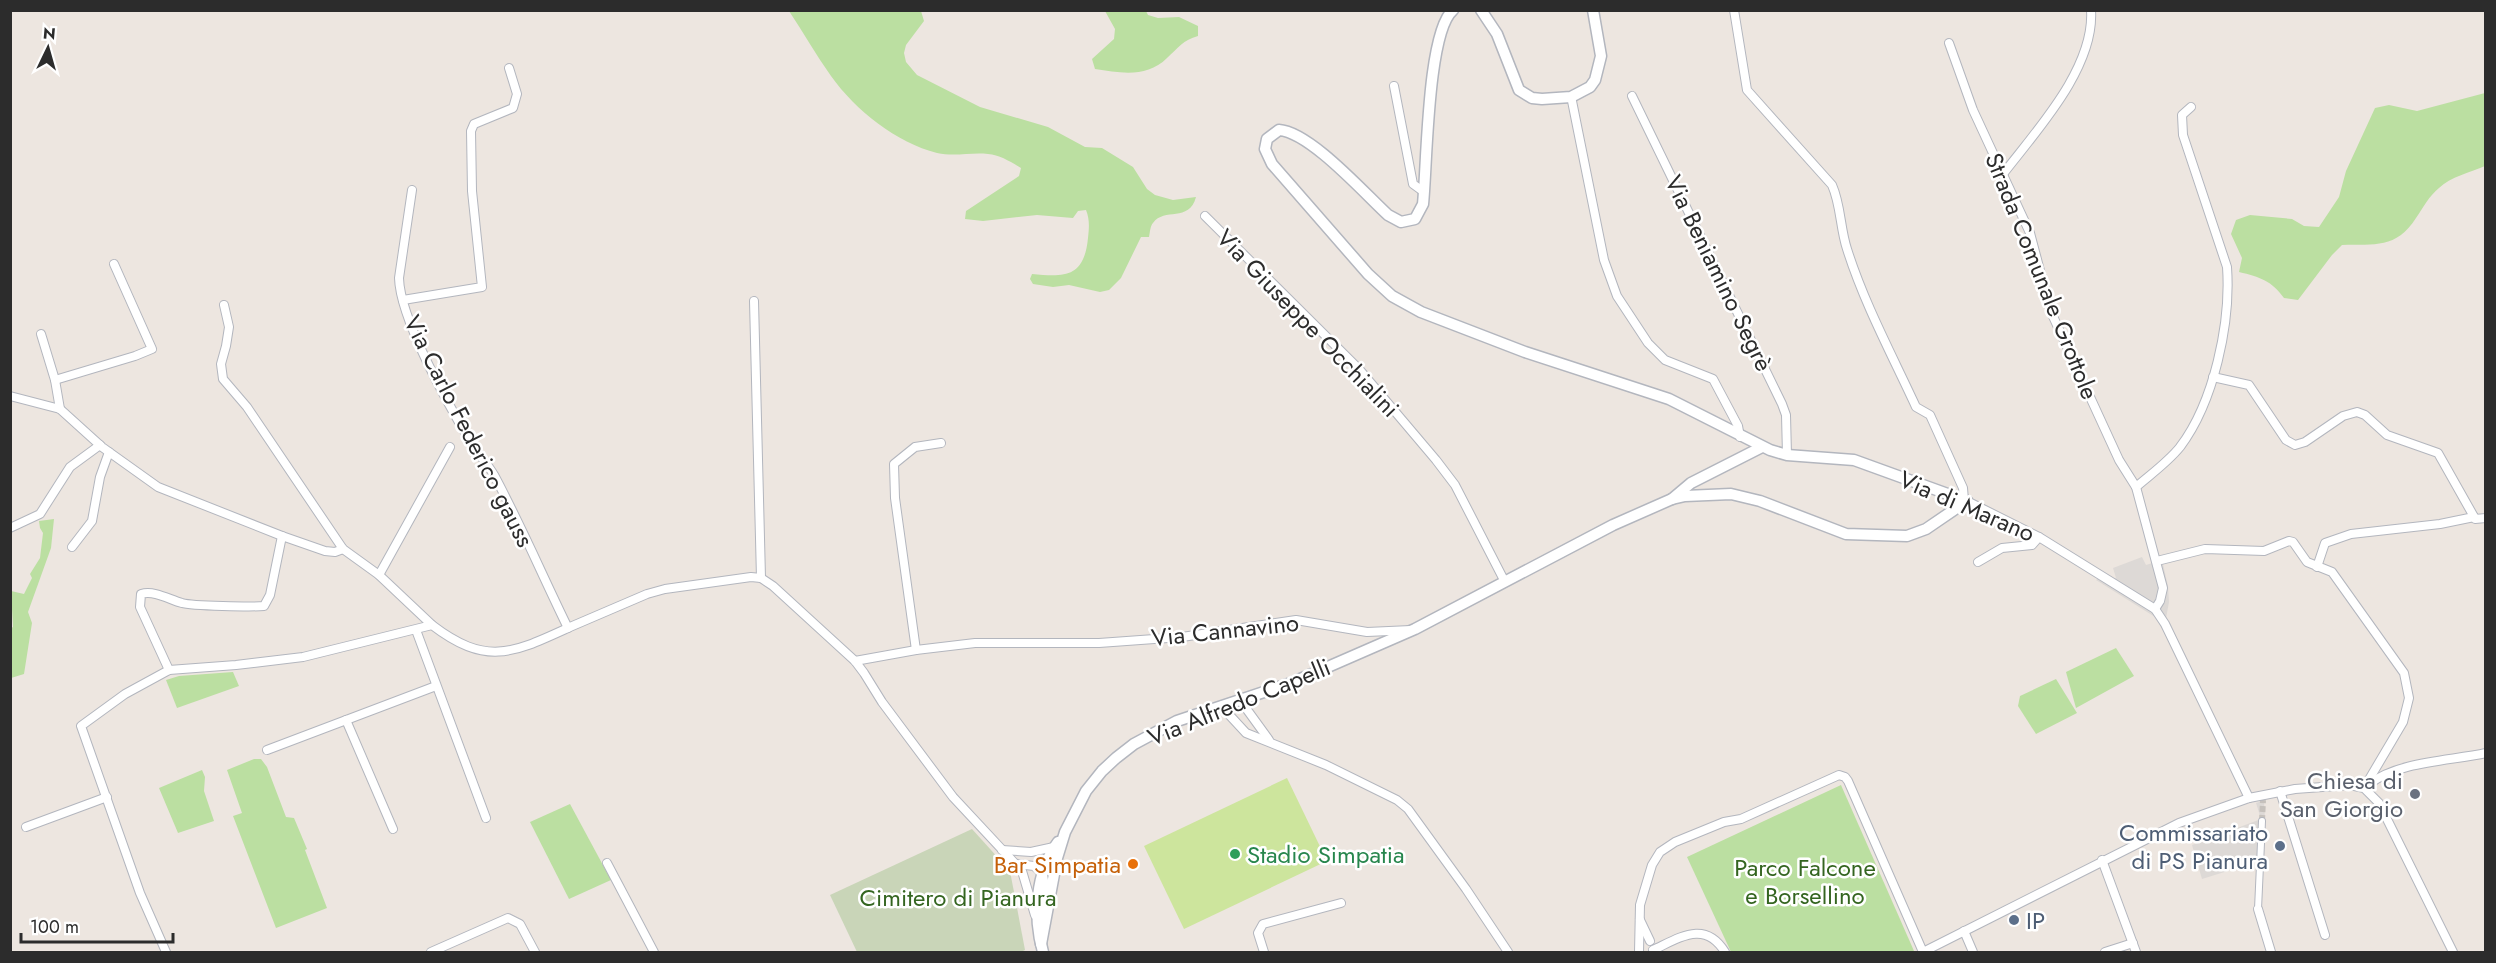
<svg xmlns="http://www.w3.org/2000/svg" width="2496" height="963" font-family="Jost,sans-serif">
<rect width="100%" height="100%" fill="#ede6e0"/>
<g fill="#bbdfa1">
<path d="M789 11H921L924 21 906 45 904 53 906 62 917 75 980 107 1048 127 1085 147 1102 148 1133 167 1147 189 1155 195 1173 200 1196 197C1189 223 1164 207 1153 223 1150 226 1150 233 1149 237H1141L1121 278 1109 290 1100 292 1069 285 1053 287 1033 284 1030 279 1032 274C1065 277 1084 278 1088 238 1089 228 1090 220 1086 210L1078 211 1073 218 1037 215 983 221 965 219 966 211 1019 176 1021 168C1011 162 1000 155 988 154 971 152 955 157 937 153 897 143 855 110 831 76 816 55 803 32 789 11Z"/>
<path d="M1105 11H1146L1148 15 1158 18 1179 17 1198 26V36C1183 40 1178 48 1167 58 1147 78 1121 73 1095 69L1092 59 1114 39 1115 29Z"/>
<path d="M2485 93V166C2471 172 2450 177 2439 188 2429 196 2423 208 2416 218 2396 249 2375 244 2342 245L2332 255 2298 300 2284 298C2272 281 2260 277 2239 272L2242 258 2231 234 2236 220 2250 215 2292 219 2304 226 2319 227 2339 197 2346 171 2375 108 2389 105 2417 111Z"/>
<polygon points="54,519 51,548 28,612 32,623 24,674 11,678 10,629 13,627 11,591 24,594 32,578 30,574 40,558 43,533 40,528 39,521"/>
<polygon points="2116,648 2134,676 2076,708 2066,672"/>
<polygon points="233,672 239,686 177,708 166,680 179,676"/>
<polygon points="2056,679 2077,713 2036,734 2018,706 2020,696"/>
<polygon points="254,759 261,759 267,767 286,817 294,818 307,849 305,850 327,908 276,928 233,816 242,813 227,770"/>
<polygon points="202,770 205,777 204,791 214,821 178,833 159,788"/>
<polygon points="1841,785 1914,951 1911,952 1731,952 1687,857"/>
<polygon points="570,804 611,880 569,899 530,822"/>
</g>
<polygon fill="#c9d5b8" points="972,829 1010,871 1025,950 1021,952 857,952 830,895"/>
<polygon fill="#cde59d" points="1287,778 1327,861 1184,929 1144,846"/>
<g fill="#ddd9d6">
<polygon points="2142,557 2146,565 2162,560 2168,586 2169,602 2165,624 2161,627 2155,617 2096,580 2101,576 2109,580 2116,578 2113,568"/>
<polygon points="2264,800 2265,820 2260,861 2202,879 2192,845 2261,819 2256,803"/>
</g>
<g fill="none" stroke-linecap="round" stroke-linejoin="round">
<polyline stroke="#c6c1bc" stroke-width="6" stroke-dasharray="6 3" stroke-linecap="butt" points="2262,821 2263,800"/>
<defs>
<polyline id="pedestrian" points="2258,909 2262,821"/>
<g id="minor">
<path d="M1734 10 1747 90 1832 185C1841 205 1840 228 1847 249 1864 303 1892 355 1916 407L1930 415 1963 488 1964 500"/>
<polyline points="1949,43 1973,110 2030,233 2051,312 2119,460 2136,487 2163,588 2160,601 2155,609"/>
<polyline points="1394,86 1413,184 1424,192"/>
<polyline points="1632,96 1782,404 1786,415 1787,455"/>
<polyline points="1572,101 1604,260 1617,296 1648,343 1665,360 1713,379 1738,426 1740,437"/>
<path d="M2003 174C2036 131 2095 68 2091 10"/>
<path d="M412 190 399 278C400 319 448 404 470 441 477 453 487 463 494 475 521 525 543 577 568 628"/>
<polyline points="1205,216 1359,369 1436,460 1455,485 1505,582"/>
<polyline points="403,300 482,287 472,191 471,131 474,124 513,108 517,94 509,68"/>
<polyline points="754,301 761,578"/>
<polyline points="224,305 229,327 226,346 221,364 223,379 247,407 343,549 379,575 432,625"/>
<polyline points="41,334 55,380 60,409"/>
<polyline points="2213,377 2249,385 2286,440 2295,445 2305,442 2343,416 2357,412 2365,415 2387,435 2438,453 2473,515 2475,519 2486,518"/>
<polyline points="55,380 135,356 152,349 114,264"/>
<polyline points="10,396 60,409 102,447 158,487 282,536 325,551 335,552 343,549"/>
<path d="M2136 487C2151 474 2168 462 2180 447 2214 402 2231 323 2227 267L2183 135 2182 115 2191 107"/>
<polyline points="1967,501 2039,537 2155,609 2165,624 2249,798"/>
<polyline points="10,528 40,514 70,467 100,445"/>
<polyline points="72,547 92,521 100,477 109,452"/>
<polyline points="2157,561 2205,549 2264,551 2289,541 2293,542 2307,562 2332,572 2404,673 2409,698 2403,722 2364,788"/>
<polyline points="1978,562 2002,548 2032,545 2039,537"/>
<polyline points="2317,567 2325,543 2351,534 2440,524 2474,517"/>
<polyline points="379,575 450,447"/>
<polyline points="416,630 486,818"/>
<polyline points="916,650 895,498 894,464 915,447 941,443"/>
<polyline points="855,661 916,650 975,643 1099,643 1182,637 1296,620 1367,632 1411,630"/>
<path d="M169 670 140 607 141 594C155 590 170 600 182 603 192 606 253 607 264 606L270 595 282 536"/>
<polyline points="1240,700 1269,740"/>
<polyline points="1221,706 1246,733 1326,765 1397,800 1408,809 1466,889 1508,952"/>
<polyline points="346,720 393,829"/>
<polyline points="267,750 436,686"/>
<path d="M2369 784C2400 761 2449 761 2486 753"/>
<polyline points="2280,791 2325,935"/>
<polyline points="26,827 107,797"/>
<polyline points="1002,850 1031,852 1054,847"/>
<polyline points="2102,860 2136,952"/>
<polyline points="607,863 654,952"/>
<polyline points="1016,864 1034,866 1043,874"/>
<polyline points="2258,909 2271,952"/>
<polyline points="1043,910 1045,886 1043,875"/>
<polyline points="1640,920 1650,941"/>
<polyline points="1964,931 1973,952"/>
<path d="M1653 950C1681 937 1705 920 1725 952"/>
<path d="M166 952 140 893 81 726 125 694 169 670 236 665 303 657 432 625C487 667 513 653 570 627 596 616 621 605 647 594L665 589 751 577 761 578 773 586 855 661 864 673 882 702 953 797 1022 871 1035 915"/>
<polyline points="431,952 508,918 520,924 535,952"/>
<polyline points="1264,952 1258,933 1263,924 1341,903"/>
<polyline points="1639,952 1640,905 1652,865 1660,852 1675,842 1724,822 1741,819 1839,775 1845,777 1848,781 1923,952 2179,823 2249,798 2295,789 2350,785 2364,788 2379,803 2453,952"/>
<polyline points="2105,952 2133,943"/>
</g>
<g id="tertiary">
<path d="M1453 10C1427 32 1427 167 1423 204L1415 219 1401 222 1388 215C1364 193 1310 132 1279 130L1267 139 1265 149 1272 164 1368 274 1392 296 1421 312 1525 352 1669 399 1770 450 1787 455 1854 460 1967 501"/>
<polyline points="1481,10 1497,34 1519,90 1532,98 1542,99 1571,97 1590,87 1595,80 1601,56 1593,10"/>
<polyline points="1672,499 1691,483 1762,447"/>
<polyline points="1041,944 1057,858 1065,832 1086,791 1102,771 1116,758 1134,744 1177,721 1291,683 1415,629 1613,525 1672,499 1685,496 1731,494 1760,501 1846,534 1907,536 1926,529 1967,501"/>
<path d="M1043 952C1033 917 1035 873 1058 842"/>
</g>
</defs>
<use href="#pedestrian" stroke="#b3b6be" stroke-width="8"/>
<use href="#minor" stroke="#b3b6be" stroke-width="10"/>
<use href="#tertiary" stroke="#b3b6be" stroke-width="13"/>
<use href="#pedestrian" stroke="#fff" stroke-width="6"/>
<use href="#minor" stroke="#fff" stroke-width="8"/>
<use href="#tertiary" stroke="#fff" stroke-width="10"/>
</g>
<circle fill="#6b7280" stroke="#fff" stroke-width="2" cx="2415" cy="794" r="6"/>
<g fill="#5c6f8a" stroke="#fff" stroke-width="2">
<circle cx="2280" cy="846" r="6"/>
<circle cx="2014" cy="920" r="6"/>
</g>
<circle fill="#2e9e5b" stroke="#fff" stroke-width="2" cx="1235" cy="854" r="6"/>
<circle fill="#e8710a" stroke="#fff" stroke-width="2" cx="1133" cy="864" r="6"/>
<g text-anchor="middle" dominant-baseline="central" stroke-width="5" stroke-linejoin="round" paint-order="stroke">
<g font-size="24" fill="#2c2c2c" stroke="#fff">
<text transform="translate(1719 273) rotate(64)">Via Beniamino Segrè</text>
<text transform="translate(2042 276) rotate(68)">Strada Comunale Grottole</text>
<text transform="translate(1308 323) rotate(46)">Via Giuseppe Occhialini</text>
<text transform="translate(469 431) rotate(63)">Via Carlo Federico gauss</text>
<text transform="translate(1967 506) rotate(23)">Via di Marano</text>
<text transform="translate(1225 630) rotate(-6)">Via Cannavino</text>
<text transform="translate(1239 702) rotate(-22)">Via Alfredo Capelli</text>
</g>
<g font-size="24" fill="#5b616d" stroke="#fff" text-anchor="end">
<text x="2403" y="780">Chiesa di<tspan x="2403" dy="28">San Giorgio</tspan></text>
</g>
<g font-size="24" fill="#4e5e75" stroke="#fff" text-anchor="end">
<text x="2268" y="832">Commissariato<tspan x="2268" dy="28">di PS Pianura</tspan></text>
<text x="2026" y="920" text-anchor="start">IP</text>
</g>
<g font-size="24" fill="#27864d" stroke="#fff" text-anchor="start">
<text x="1247" y="854">Stadio Simpatia</text>
</g>
<g font-size="24" fill="#c56008" stroke="#fff" text-anchor="end">
<text x="1121" y="864">Bar Simpatia</text>
</g>
<g font-size="24" fill="#346520" stroke="#fff">
<text x="1805" y="867">Parco Falcone<tspan x="1805" dy="28">e Borsellino</tspan></text>
<text x="958" y="897">Cimitero di Pianura</text>
</g>
</g>
<rect width="2496" height="963" fill="none" stroke="#2c2c2c" stroke-width="24"/>
<g transform="translate(48 48) rotate(5)" stroke="#ffffff" stroke-width="4.5" paint-order="stroke">
<path d="M0-4.5L10 22L0 15L-10 22Z" fill="#2c2c2c"/>
<text y="-9" font-size="16" font-weight="bold" text-anchor="middle" fill="#2c2c2c">N</text>
</g>
<path d="M21 933v9h152v-9" fill="none" stroke="#2c2c2c" stroke-width="3"/>
<text x="30" y="933" font-size="18" fill="#2c2c2c" stroke="#ffffff" stroke-width="4.5" paint-order="stroke">100 m</text>
</svg>
